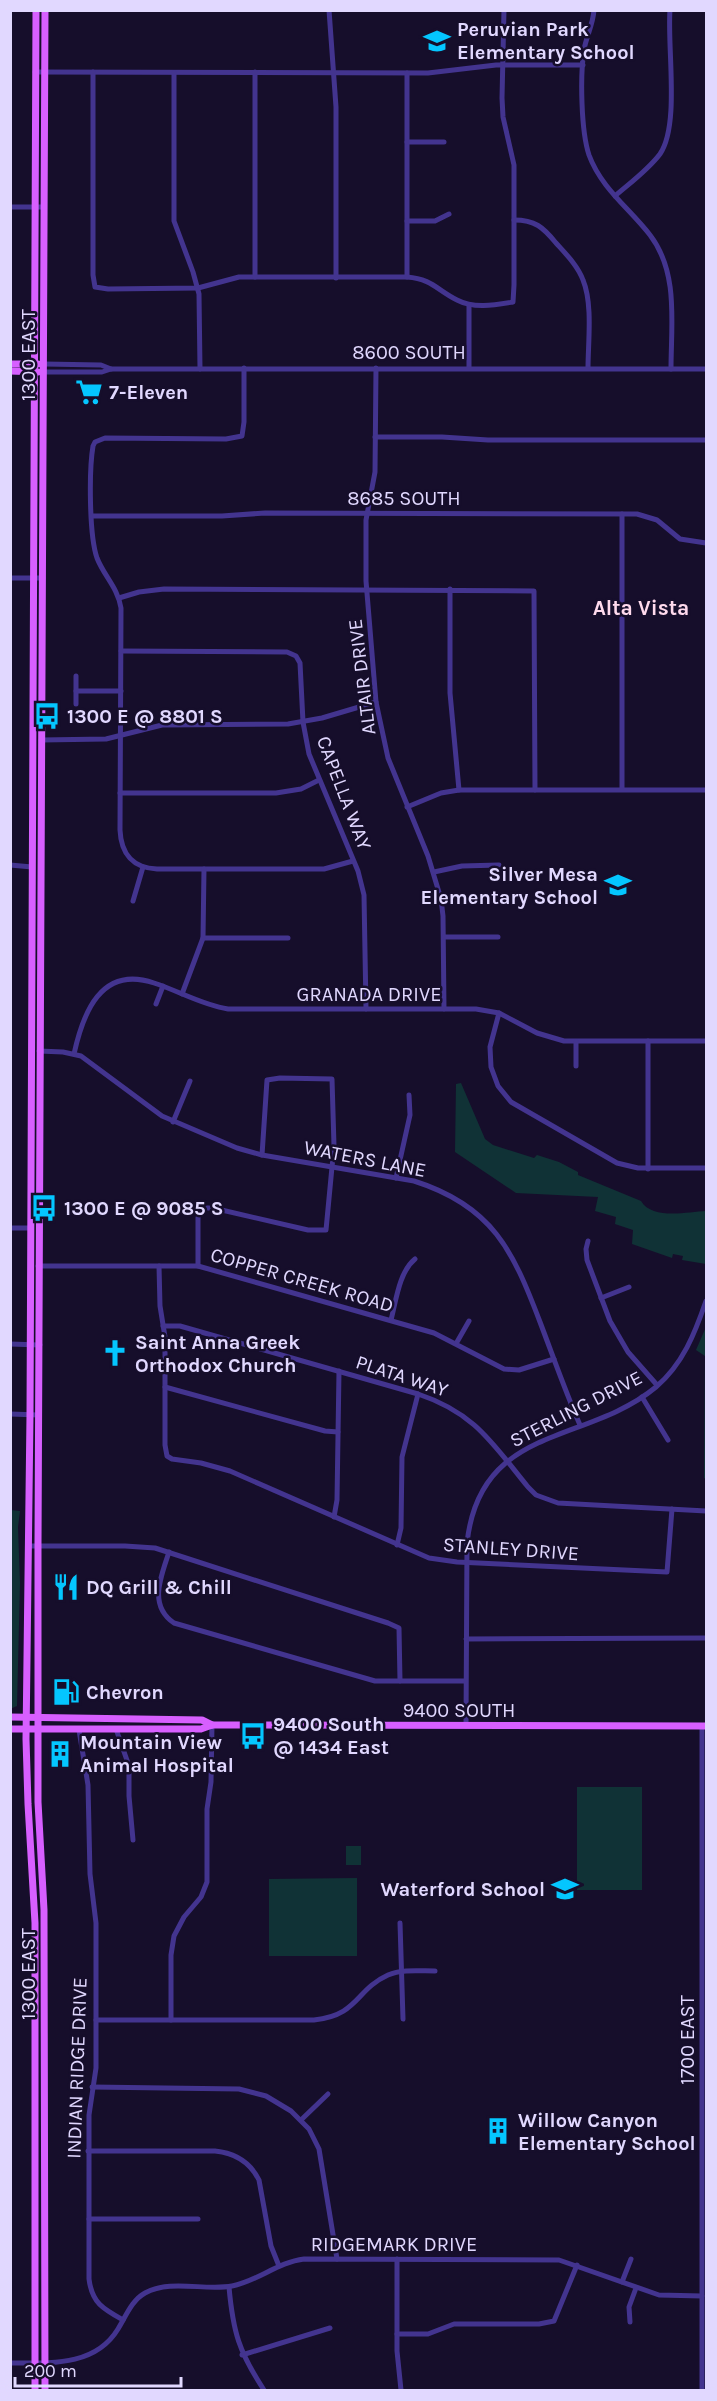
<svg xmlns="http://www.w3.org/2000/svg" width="717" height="2401" font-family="Karla,sans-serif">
<rect width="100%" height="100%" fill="#160e2b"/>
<g fill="#103236">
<path d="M461 1083 485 1139 493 1145 534 1158 537 1155 559 1162 578 1172V1175L641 1201C652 1220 687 1212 706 1211V1264L682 1260 683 1256 673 1254 672 1258 632 1244 633 1230 615 1224 616 1217 595 1211 598 1197 516 1193 455 1152 456 1084Z"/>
<polygon points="706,1327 706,1479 704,1478 705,1356 696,1350"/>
<polygon points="11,1510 20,1511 18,1527 20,1583 17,1706 10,1709"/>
<rect x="577" y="1787" width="65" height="103"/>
<rect x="346" y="1846" width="15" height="19"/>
<polygon points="357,1878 357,1956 269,1956 269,1879"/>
</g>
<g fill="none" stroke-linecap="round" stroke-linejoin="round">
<g stroke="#43348f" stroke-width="5">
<polyline points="329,10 336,107 336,278"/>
<path d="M594 10C593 25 586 37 584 50 580 76 581 131 589 155 601 188 630 209 650 235 679 273 671 324 671 369"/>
<polyline points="35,72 428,73 496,65 583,65"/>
<path d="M93 72V275L95 287 108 289 198 288 239 277H407C432 279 437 290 457 300 474 309 495 305 513 302L514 285V165L503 117 502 98 504 10"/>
<polyline points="255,72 255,277"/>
<polyline points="174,73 174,221 193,272 199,294 200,369"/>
<polyline points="407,73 407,277"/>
<polyline points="407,142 444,142"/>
<path d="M615 196C630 183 648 170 660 154 680 125 667 47 670 10"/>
<polyline points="10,207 44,207"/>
<path d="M514 220C535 220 543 227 556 243 566 254 578 266 583 280 593 304 588 343 588 368"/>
<polyline points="407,221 435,221 449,214"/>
<polyline points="44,364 101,365 111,369"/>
<path d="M244 368V422L242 436 226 439 105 438 95 442 93 446C89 470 89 535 97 558 104 576 118 588 121 608L120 830C121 854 133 868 157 869H324L353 861"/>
<polyline points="376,368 375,472 366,520 366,581 376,702 388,758 428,856 441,899 443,916 444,1009"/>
<polyline points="469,368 469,305"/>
<polyline points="44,372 102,372 111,369 706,369"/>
<polyline points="375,437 442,437 488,440 706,440"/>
<polyline points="622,514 622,789"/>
<polyline points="92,516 222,516 265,513 637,514 657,520 680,539 706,543"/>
<polyline points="10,578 43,578"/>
<polyline points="450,589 450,693 459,790"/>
<polyline points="119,598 139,592 164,589 534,591 535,790"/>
<polyline points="121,651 287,652 296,656 300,663 303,722 309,754 358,871 364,895 366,1009"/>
<polyline points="76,691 121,691"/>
<polyline points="76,704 76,676"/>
<polyline points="41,740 106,739 162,725 288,724 322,718 376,702"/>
<polyline points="120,793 276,793 301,789 319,780"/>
<polyline points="407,807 441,793 459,790 706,790"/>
<polyline points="10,865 32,867"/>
<polyline points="434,872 462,866 499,865"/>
<polyline points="133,901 143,867"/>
<polyline points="444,937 498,937"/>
<polyline points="203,938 288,938"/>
<polyline points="182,994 203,938 204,869"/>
<polyline points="156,1004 163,986"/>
<polyline points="499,1013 490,1047 491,1067 498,1086 511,1102 617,1163 638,1168 706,1168"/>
<polyline points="648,1041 648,1169"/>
<path d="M39 1051 63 1052 81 1056 162 1116 237 1148 262 1155 414 1181C493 1206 513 1251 540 1322 553 1356 565 1391 580 1425"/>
<path d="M74 1054C83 1013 101 965 154 983 179 991 202 1005 228 1009H476L499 1013 537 1033 564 1041H706"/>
<polyline points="576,1066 576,1042"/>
<polyline points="173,1122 190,1081"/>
<polyline points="396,1178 410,1115 409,1095"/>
<polyline points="10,1228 30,1228"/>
<polyline points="588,1241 586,1249 587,1260 610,1321 628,1352 657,1385"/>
<polyline points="38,1266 198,1266 434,1333 504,1369 519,1370 554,1359"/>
<polyline points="159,1266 160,1306 165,1337 165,1445 167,1456 172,1459 201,1463 230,1471 429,1558 457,1562 667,1572 672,1509"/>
<polyline points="198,1266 198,1218 201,1208 213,1208 308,1230 326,1230 334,1146 332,1079 280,1078 267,1080 262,1155"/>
<polyline points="601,1298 629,1287"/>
<path d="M391 1320C396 1301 399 1272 415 1259"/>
<path d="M163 1326H180L418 1394C475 1413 492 1443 528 1487L536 1495 558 1503 706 1511"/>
<polyline points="457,1342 469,1321"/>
<polyline points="10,1344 40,1345"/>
<polyline points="165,1387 325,1431 338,1432"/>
<polyline points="642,1397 668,1440"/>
<polyline points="10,1414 39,1415"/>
<polyline points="334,1517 337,1500 339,1371"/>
<polyline points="397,1545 401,1528 402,1457 418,1394"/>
<polyline points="29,1546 125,1546 155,1548 388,1623 399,1628 400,1681"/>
<path d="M169 1552C161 1577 148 1605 174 1623L375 1681H465"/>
<polyline points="466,1639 706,1638"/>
<path d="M466 1726 467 1543C480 1424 586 1445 656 1387 683 1364 695 1333 706 1301"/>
<polyline points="702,1726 702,2390"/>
<polyline points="116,1729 129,1766 129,1796 133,1840"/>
<path d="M79 1730 88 1785 90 1874 96 1923V2068L89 2115V2279C92 2303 103 2309 123 2320"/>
<polyline points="400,1923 403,2019"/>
<path d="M96 2020H314C359 2015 355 1990 388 1975 402 1969 419 1971 435 1971"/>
<polyline points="171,2020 171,1955 174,1936 184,1917 201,1897 207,1882 207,1809 211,1782 212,1725"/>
<polyline points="92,2087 239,2089 266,2096 291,2111 309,2129 319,2149 337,2259"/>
<polyline points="301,2120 328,2094"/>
<path d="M88 2151H215C236 2153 250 2162 259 2180L271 2246 279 2266"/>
<polyline points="89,2219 198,2219"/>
<polyline points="397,2259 397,2351 401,2390"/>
<polyline points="622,2282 631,2259"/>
<path d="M229 2287C233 2332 239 2352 264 2390"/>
<polyline points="630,2322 629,2307 636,2288"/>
<polyline points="397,2334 428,2334 454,2324 539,2324 554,2321 577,2265"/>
<polyline points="242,2355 330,2328"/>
<path d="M10 2363C49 2363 95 2367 118 2329 126 2316 132 2300 145 2293 170 2279 205 2291 232 2286 258 2281 278 2262 304 2259L559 2260 659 2295 702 2296"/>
</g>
<g stroke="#d75fff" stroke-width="7">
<polyline points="10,364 38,364"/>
<polyline points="10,371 38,372"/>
<polyline points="10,1717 202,1720 212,1725"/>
<polyline points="10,1729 201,1729 212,1725 706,1726"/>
<polyline points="35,2390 35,1923 28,1804 26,1739 30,1415 36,10"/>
<polyline points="45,2390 44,1910 38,1802 38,1546 45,10"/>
</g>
</g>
<defs>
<symbol id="school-bare" viewBox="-9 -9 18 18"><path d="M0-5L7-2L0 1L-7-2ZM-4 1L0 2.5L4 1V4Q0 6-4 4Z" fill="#04c6ff" stroke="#160e2b" stroke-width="2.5" paint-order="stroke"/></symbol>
<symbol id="supermarket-bare" viewBox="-9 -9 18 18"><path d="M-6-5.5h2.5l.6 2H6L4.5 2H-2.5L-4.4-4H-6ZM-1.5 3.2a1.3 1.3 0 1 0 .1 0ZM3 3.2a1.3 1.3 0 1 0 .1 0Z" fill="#04c6ff" stroke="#160e2b" stroke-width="2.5" paint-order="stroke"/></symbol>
<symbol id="bus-bare" viewBox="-9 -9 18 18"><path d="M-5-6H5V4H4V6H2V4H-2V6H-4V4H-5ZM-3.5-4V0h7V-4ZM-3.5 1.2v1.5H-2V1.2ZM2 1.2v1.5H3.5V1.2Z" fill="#04c6ff" stroke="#160e2b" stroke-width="2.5" paint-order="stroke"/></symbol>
<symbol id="church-bare" viewBox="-9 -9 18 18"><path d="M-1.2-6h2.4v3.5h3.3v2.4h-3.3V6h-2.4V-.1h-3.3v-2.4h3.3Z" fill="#04c6ff" stroke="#160e2b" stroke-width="2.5" paint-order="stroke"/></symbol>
<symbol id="restaurant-bare" viewBox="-9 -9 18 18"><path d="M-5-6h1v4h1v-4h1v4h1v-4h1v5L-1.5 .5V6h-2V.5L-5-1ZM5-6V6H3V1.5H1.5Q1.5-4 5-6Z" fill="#04c6ff" stroke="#160e2b" stroke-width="2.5" paint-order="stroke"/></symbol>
<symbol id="fuel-bare" viewBox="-9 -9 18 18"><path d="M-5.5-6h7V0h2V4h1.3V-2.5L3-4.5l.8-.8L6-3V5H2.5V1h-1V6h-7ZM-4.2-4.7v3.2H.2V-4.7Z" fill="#04c6ff" stroke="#160e2b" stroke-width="2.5" paint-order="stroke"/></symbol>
<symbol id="building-bare" viewBox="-9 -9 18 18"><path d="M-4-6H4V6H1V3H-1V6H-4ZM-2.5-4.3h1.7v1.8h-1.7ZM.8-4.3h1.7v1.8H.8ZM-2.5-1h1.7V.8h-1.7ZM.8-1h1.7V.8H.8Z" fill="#04c6ff" stroke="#160e2b" stroke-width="2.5" paint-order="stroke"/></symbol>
</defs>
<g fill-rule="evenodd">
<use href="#school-bare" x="418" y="22" width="38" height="38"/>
<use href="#supermarket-bare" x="70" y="373" width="38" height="38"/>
<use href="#bus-bare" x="28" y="697" width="38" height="38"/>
<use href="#school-bare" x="599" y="866" width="38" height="38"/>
<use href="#bus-bare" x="25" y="1189" width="38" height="38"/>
<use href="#church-bare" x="96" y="1334" width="38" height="38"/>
<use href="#restaurant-bare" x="47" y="1568" width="38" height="38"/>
<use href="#fuel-bare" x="47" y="1673" width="38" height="38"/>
<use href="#bus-bare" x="234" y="1717" width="38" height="38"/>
<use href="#building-bare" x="41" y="1735" width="38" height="38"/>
<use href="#school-bare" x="546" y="1870" width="38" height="38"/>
<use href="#building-bare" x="479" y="2112" width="38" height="38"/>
</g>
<g text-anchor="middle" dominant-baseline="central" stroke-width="5" stroke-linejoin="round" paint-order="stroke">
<g font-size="20" font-weight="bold" fill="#e1d8ff" stroke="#160e2b" text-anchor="start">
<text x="457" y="29">Peruvian Park<tspan x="457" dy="23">Elementary School</tspan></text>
<text x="109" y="392">7-Eleven</text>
<text x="67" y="716">1300 E @ 8801 S</text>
<text x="598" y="874" text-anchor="end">Silver Mesa<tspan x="598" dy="23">Elementary School</tspan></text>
<text x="64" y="1208">1300 E @ 9085 S</text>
<text x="135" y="1342">Saint Anna Greek<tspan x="135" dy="23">Orthodox Church</tspan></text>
<text x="86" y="1587">DQ Grill &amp; Chill</text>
<text x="86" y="1692">Chevron</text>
<text x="273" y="1724">9400 South<tspan x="273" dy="23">@ 1434 East</tspan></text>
<text x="80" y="1742">Mountain View<tspan x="80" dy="23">Animal Hospital</tspan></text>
<text x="545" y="1889" text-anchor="end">Waterford School</text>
<text x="518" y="2120">Willow Canyon<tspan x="518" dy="23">Elementary School</tspan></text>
</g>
<g font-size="20" fill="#e1d8ff" stroke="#160e2b">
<text x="409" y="352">8600 SOUTH</text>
<text transform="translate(28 355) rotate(-90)">1300 EAST</text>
<text x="404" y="498">8685 SOUTH</text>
<text transform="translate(362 677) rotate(-97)">ALTAIR DRIVE</text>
<text transform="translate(344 793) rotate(69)">CAPELLA WAY</text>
<text x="369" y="994">GRANADA DRIVE</text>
<text transform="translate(365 1159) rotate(11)">WATERS LANE</text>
<text transform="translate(302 1280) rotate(16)">COPPER CREEK ROAD</text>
<text transform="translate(402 1376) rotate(18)">PLATA WAY</text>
<text transform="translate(576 1409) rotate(-27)">STERLING DRIVE</text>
<text transform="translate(511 1549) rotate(4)">STANLEY DRIVE</text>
<text x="459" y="1710">9400 SOUTH</text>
<text transform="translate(28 1974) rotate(-90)">1300 EAST</text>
<text transform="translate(687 2040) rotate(-90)">1700 EAST</text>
<text transform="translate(77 2068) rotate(-88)">INDIAN RIDGE DRIVE</text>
<text x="394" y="2244">RIDGEMARK DRIVE</text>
</g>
<g font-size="21" font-weight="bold" fill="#ffdaed" stroke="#160e2b">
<text x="641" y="608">Alta Vista</text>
</g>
</g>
<rect width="717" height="2401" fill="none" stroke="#e1d8ff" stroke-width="24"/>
<path d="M15 2377v9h166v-9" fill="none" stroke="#e1d8ff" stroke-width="3"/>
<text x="24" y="2377" font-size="18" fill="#e1d8ff" stroke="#160e2b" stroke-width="4.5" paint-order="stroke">200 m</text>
</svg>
